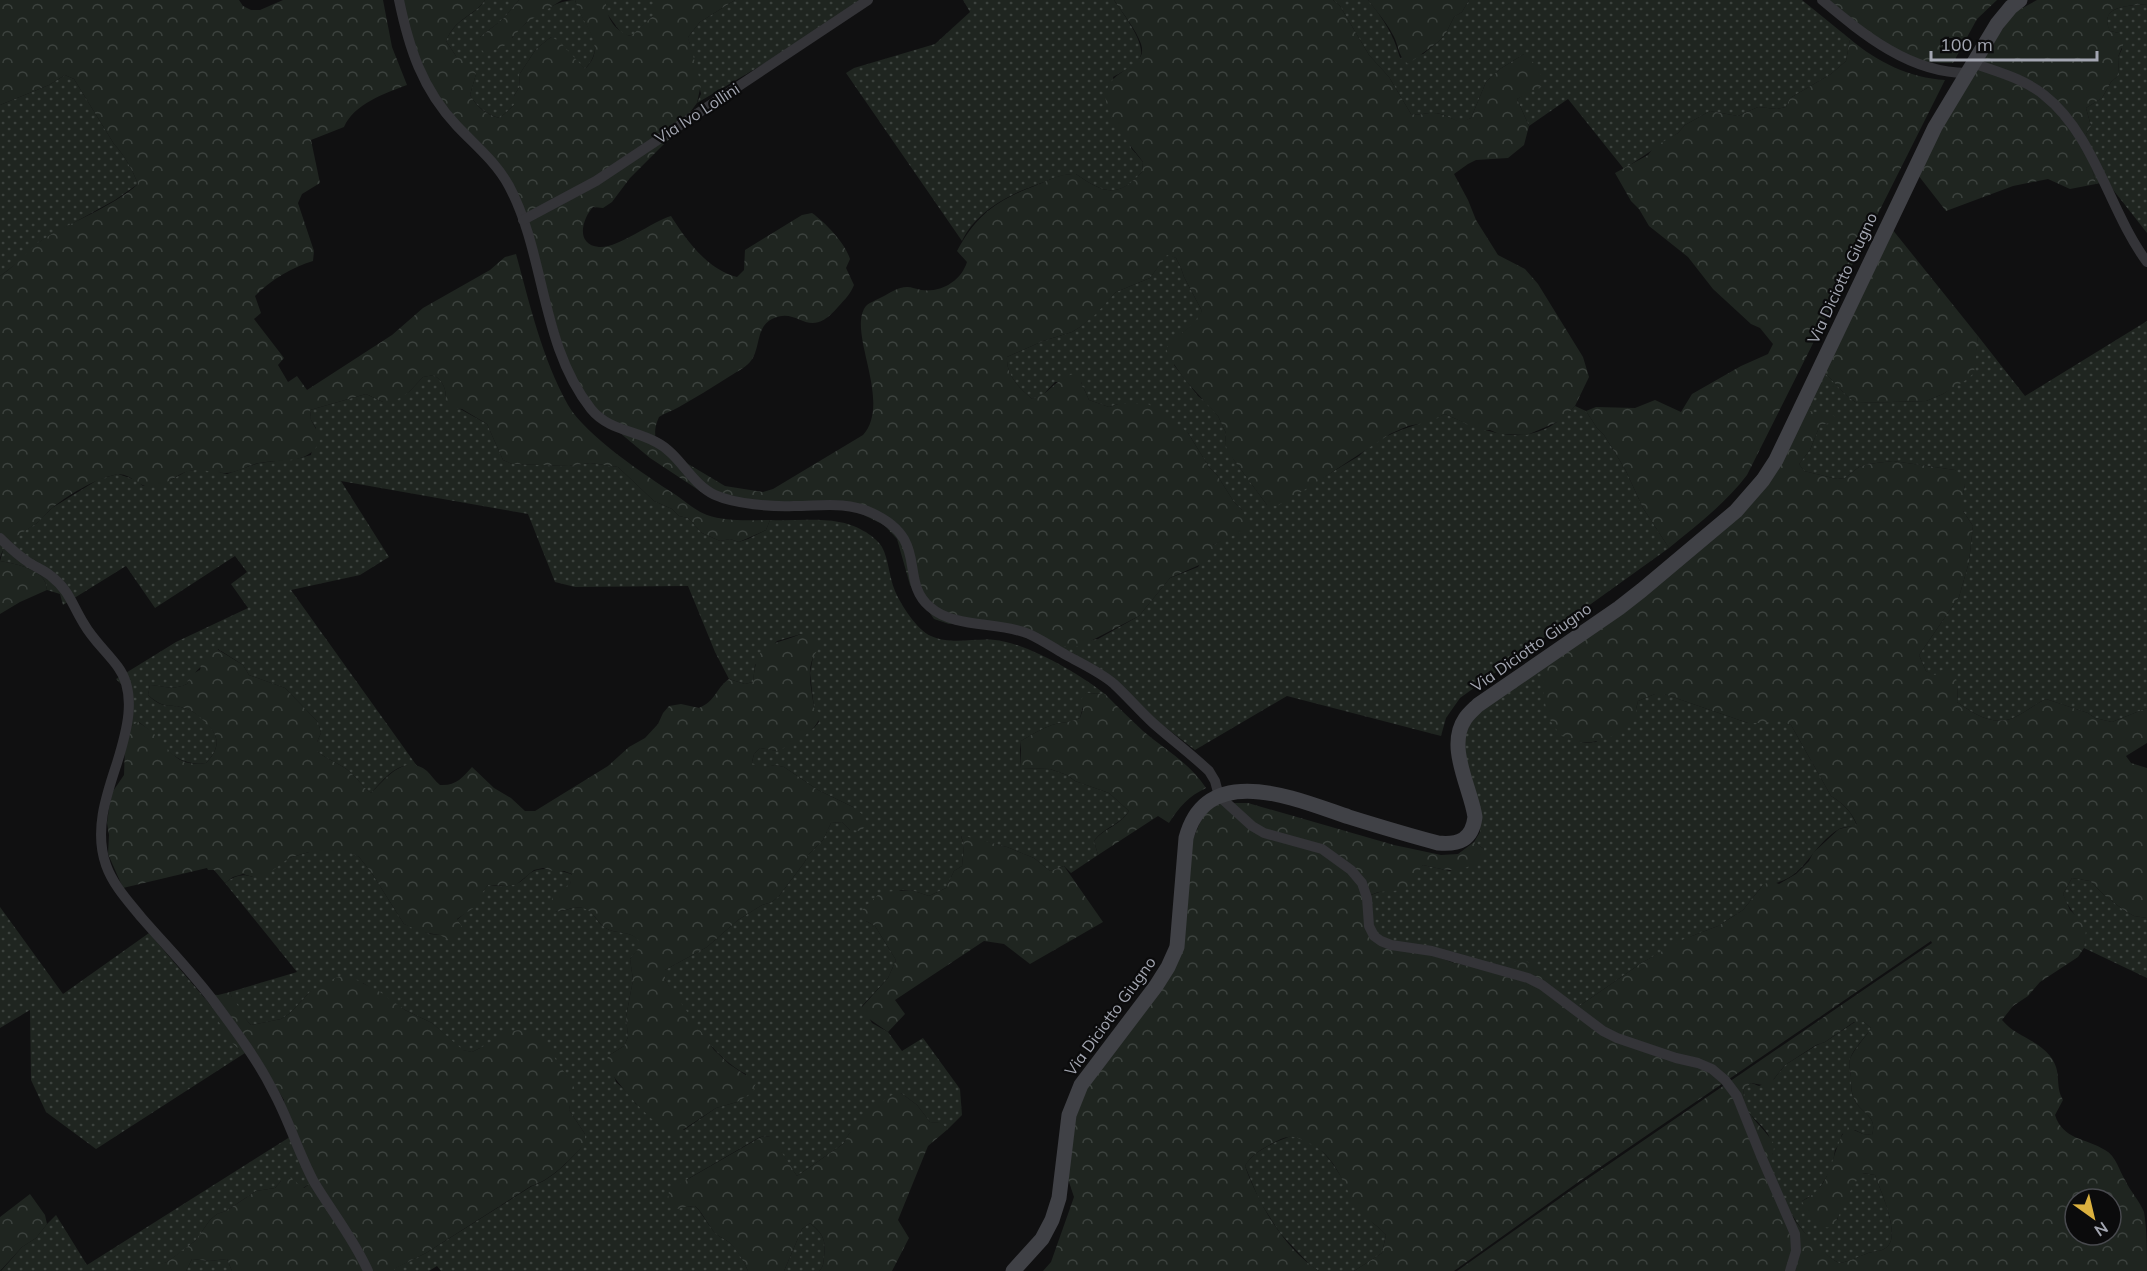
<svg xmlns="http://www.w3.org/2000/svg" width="2147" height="1271" font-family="Mulish,sans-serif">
<defs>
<pattern id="grass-dots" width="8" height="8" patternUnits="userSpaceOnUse" patternTransform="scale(1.5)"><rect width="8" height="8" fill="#1f2520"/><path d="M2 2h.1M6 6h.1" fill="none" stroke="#3c423e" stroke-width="1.8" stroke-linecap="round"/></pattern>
<pattern id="forest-crowns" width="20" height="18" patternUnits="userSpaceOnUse" patternTransform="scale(1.5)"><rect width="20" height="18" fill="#1f2520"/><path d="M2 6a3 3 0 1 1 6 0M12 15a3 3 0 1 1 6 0" fill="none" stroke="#3c423e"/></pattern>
</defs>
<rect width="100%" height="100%" fill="#101011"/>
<g fill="url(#grass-dots)">
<path d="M485 0H519L503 19 480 37 512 38C524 21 554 0 575 0 583 27 609 43 585 69L551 37 536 49 519 75 520 86 514 96V105L500 118C487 115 477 107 470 95L476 74 456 56 446 41C457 16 473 18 485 0Z"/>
<polygon points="606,0 653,0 653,16 632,36 622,34 605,11"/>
<polygon points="735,0 865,0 818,32 697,103 701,94 688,37 700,22"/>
<path d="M963 0H1114C1122 13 1152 49 1137 62 1131 68 1121 72 1113 77L1131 148 1143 162 1142 172C1118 199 1103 193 1076 174 1058 174 1051 180 1036 185 1007 195 975 213 962 241L846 73 854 68 935 44 970 12Z"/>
<path d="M1333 0H1368C1383 18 1394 35 1400 58L1423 54 1438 42 1445 35 1454 17 1462 12 1469 0H1802L1850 39 1846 61 1831 74 1790 98 1786 107 1777 109 1758 107 1738 116 1710 111 1685 125 1678 133 1624 169 1568 99 1529 126 1517 99 1525 94 1524 54 1500 69 1486 82 1471 118 1461 123C1452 119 1442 112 1432 113 1423 113 1420 116 1411 114L1389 77 1369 55 1340 6Z"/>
<path d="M2147 4V233L2107 182 2096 184C2094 176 2084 141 2086 135 2086 134 2090 127 2091 126L2086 108 2102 98 2111 82 2119 75 2118 57 2122 49 2119 33 2110 31C2098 5 2129 6 2147 4Z"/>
<path d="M65 75 74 79 114 144C125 156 132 169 138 184L115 200 39 242 24 258 0 276V105L49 85Z"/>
<path d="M1167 254 1176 258 1181 268 1184 277 1202 311 1197 321 1181 334 1174 365 1198 396 1206 402 1218 416 1226 433 1225 443 1234 460 1267 505H1277L1359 456C1383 431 1415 427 1445 414 1494 436 1534 451 1575 406L1586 411 1597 428 1604 435 1625 469 1643 508 1669 548 1460 698 1446 718 1441 736 1287 696 1195 750 1060 646 1098 639 1139 616 1170 578 1198 567 1213 545 1230 536 1242 510 1234 502 1217 475 1209 467 1188 433 1118 404 1109 407 1089 400 1081 382H1055L1041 397 1032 399C1019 387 1006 376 1007 357L1043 341 1072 332 1080 327 1095 314 1116 292 1150 278Z"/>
<path d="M2147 321V708L2112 722 2095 718 2088 713 2046 699C2035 704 2025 713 2013 718 1992 726 1974 714 1957 702L1958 689 1926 671 1919 655 1959 597 1969 562 1973 526 1963 511V494L1965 485 1955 470 1893 461 1868 464 1859 467 1845 478 1837 479 1804 471 1799 464 1810 450 1820 425 1829 423 1837 427 1802 410 1822 371C1835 381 1843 395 1857 403L1926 401 1943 394 1973 373 1978 336 2025 396Z"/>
<path d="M434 375C444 382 446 389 446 401L487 424 503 460 512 464 569 466 590 463 618 467 654 501 672 509 679 516 688 518 702 533 720 541 730 539 739 542 748 539 766 530 770 520C793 521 817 518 839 522 853 524 874 534 882 547 889 560 889 577 895 591 901 605 917 630 931 636 950 645 975 638 995 640 1027 643 1080 674 1105 694L1086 693 1080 718C1070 723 1062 722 1052 725 1041 729 1031 735 1021 741L1020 750 1021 768 1050 769 1067 775 1075 781 1109 793 1129 811C1120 825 1104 827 1094 841L1098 855 1071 873 1064 866 1050 871 1034 858 1007 847 961 836 964 846 962 866 954 871 946 888 929 896 911 890H901L867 905 866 921 875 926 896 960 888 978 862 1006 872 1023 888 1032 902 1051 923 1038 960 1089 962 1115 948 1129 940 1123 930 1122 917 1105 901 1093 849 1134 843 1144 797 1176 770 1136 760 1137 686 1180 684 1207 695 1206C703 1214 707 1224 715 1233 720 1238 726 1239 730 1243 738 1250 744 1262 748 1271H441L437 1266 429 1271H394L393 1269 426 1253 532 1186C552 1180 571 1159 585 1143V1134L569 1110C572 1095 568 1077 559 1066L480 1048 472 1052 462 1050 432 1023 405 1010 363 983 310 992 289 1014 281 1019 251 1025C243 1017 233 1003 230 992L297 972 225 883C235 876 241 873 253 877L289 858 309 852H350L359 857 371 872 404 924 430 934 440 935 466 912 488 885C496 886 508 887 516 884 522 882 527 875 532 872 541 866 562 870 573 875L570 884 555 912C564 911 575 906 584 908 594 911 596 922 604 927 617 936 630 928 643 944L630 959 633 980 626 1017 628 1037 624 1046 608 1056 616 1082 631 1096 636 1104 684 1130 716 1108 737 1102 746 1074C713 1058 684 1011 665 980V970L707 947 738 920 762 905 772 902 779 896 804 863 809 854 823 840 831 823 842 822 850 830 853 807 818 790 784 767 775 765 757 769 752 762 754 754 760 748 777 751 813 729 819 722 814 708 810 673 813 657 801 634 777 641 755 665 753 682 745 684 729 679 715 652 688 586 575 587 555 582 528 514 341 481 389 557 360 575 291 590 417 766C397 761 384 779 371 793 363 787 358 779 350 772 340 763 327 760 317 751V742L321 733 318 722 285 688 249 675 243 665 218 649C208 661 193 672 187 684 171 691 166 686 150 685L148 695C166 712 169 702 187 709 193 711 198 715 203 719 219 735 222 746 206 763 170 767 165 741 139 722L130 727 126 689 116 679 176 642 248 608 231 584 247 572 235 556 155 608 126 566 63 605 60 594 47 590C46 587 46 583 44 580 37 568 13 563 0 561L5 543 37 523 52 508 99 479 118 474 136 480 143 486 171 480 187 471 203 469 227 474 259 463 300 458 311 455 316 428 311 420 310 410 366 394 383 402 409 392 423 377Z"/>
<path d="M1540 664 1569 739 1586 743 1596 742 1636 709 1638 701 1655 694H1664L1748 723 1774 718 1791 725 1831 796C1843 803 1852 812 1857 826 1852 826 1843 827 1839 829 1807 849 1806 882 1763 885L1743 910 1718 926 1692 936 1643 962 1575 1009 1497 972 1454 963 1446 959 1377 941 1365 899C1376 891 1386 890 1399 890L1423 865 1450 871 1484 849 1474 842 1480 832V818L1461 749 1473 713Z"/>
<polygon points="2072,878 2090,881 2104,895 2125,911 2134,916 2147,918 2147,978 2084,948 2085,930 2066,902 2063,894"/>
<polygon points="0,907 63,994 149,933 208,1002 235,1046 245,1053 96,1149 46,1112 31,1080 30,1010 0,1028"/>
<path d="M1855 1022H1864L1871 1028C1865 1038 1853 1049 1850 1059 1848 1066 1851 1071 1851 1077 1851 1087 1851 1096 1857 1104 1866 1116 1877 1117 1872 1135L1863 1134 1855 1130 1842 1134 1840 1143 1835 1150 1832 1168 1817 1192 1802 1201 1837 1220C1843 1203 1850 1187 1862 1173L1875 1175C1880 1190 1904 1240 1884 1249 1879 1252 1871 1251 1866 1254 1857 1257 1849 1262 1839 1263 1804 1244 1785 1203 1766 1169L1769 1160 1773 1153C1772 1147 1771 1140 1768 1134 1757 1117 1740 1113 1744 1089L1751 1083 1759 1086 1774 1079 1785 1065 1817 1045 1825 1042Z"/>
<polygon points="293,1135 312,1167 315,1175 311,1183 303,1188 296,1184 281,1181 275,1188 256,1191 226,1211 217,1214 210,1220 195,1241 181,1252 167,1262 149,1268 133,1271 1,1271 22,1247 36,1238 47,1224 56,1215 87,1265"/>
<path d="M1291 1136C1331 1141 1342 1185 1363 1212 1369 1222 1379 1226 1386 1235L1382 1253 1354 1271H1319L1311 1266 1280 1233 1260 1202 1245 1166C1253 1151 1275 1142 1291 1136Z"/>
<path d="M810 1223C824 1235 826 1240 824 1257 823 1264 824 1266 819 1271H784L802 1229Z"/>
<polygon points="192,1259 209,1261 227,1259 232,1271 186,1271"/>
</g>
<g fill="url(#forest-crowns)" fill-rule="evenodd">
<path d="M0 0H239L243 6 251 10H260L283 0H383L392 47 407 85C385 93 354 104 344 127L311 140 320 183 302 194 298 203 314 251 313 261C293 267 270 280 255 296L261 313 254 319 284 358 278 365 288 382 297 376 307 390 392 335 423 308 490 270 505 257 516 254C530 305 542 358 568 405 586 436 645 475 676 495 686 502 696 511 707 515 727 522 750 520 770 520L766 530 739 542 730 539 720 541 702 533 688 518 679 516 672 509 654 501 618 467 590 463 569 466 512 464 503 460 487 424 462 409 452 408 446 401C446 389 444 382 434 375L423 377 409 392 393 402H383L366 394 310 410 311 420 321 438C311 466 283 458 259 463 248 465 235 474 224 473 212 473 202 468 189 471 176 474 165 487 151 487 137 487 130 471 114 475 95 479 66 496 51 509 45 514 41 521 34 525 20 535 5 540 0 558V276C16 266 27 250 42 240 72 221 113 207 138 184 132 169 125 156 114 144L74 79 65 75 49 85 0 105Z"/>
<path d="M400 0H485C473 17 456 17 446 41L456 56 465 59 476 74 470 95C477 107 486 115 500 118L514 105V96L520 86 519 75 536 49 551 37 559 41 585 69C609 45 582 26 575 0H606C605 16 615 32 631 36L653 16V0H735L700 22 688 37 701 84 697 103 691 111 683 128 666 142 630 178 612 202 603 208 593 207C582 219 575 245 599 247 617 249 651 222 671 216 686 240 708 270 737 277L744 270 745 250 802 215 812 213C826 223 845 243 850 259L846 268 854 285C850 295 845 299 838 307 807 343 800 305 772 319 755 327 761 350 750 362 744 369 734 373 727 378 711 388 695 398 679 407 672 411 665 413 659 417 654 428 654 435 658 446L725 486 763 492 773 489 863 435C893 401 846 331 866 306 870 302 877 300 882 297 890 293 898 287 907 287 912 287 916 289 921 290 941 293 961 281 967 262L957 251C977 214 997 200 1037 185 1052 179 1058 174 1076 174 1103 193 1117 199 1142 172L1143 162C1132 146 1102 115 1106 93 1111 67 1149 68 1141 44 1136 29 1123 14 1114 0H1333L1340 6 1369 55 1389 77 1411 114C1420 116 1423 113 1432 113 1441 112 1452 119 1461 122L1471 118 1486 82 1500 69 1524 54C1535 64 1543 70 1542 86L1517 99 1529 126 1524 145 1508 158 1476 160 1468 164 1454 174 1468 200 1476 220 1498 255 1525 269 1538 284 1583 357 1589 377 1575 406 1562 420 1527 435 1499 434 1490 430H1480L1445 414 1428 422 1408 426 1390 434 1311 486 1277 506 1267 505 1228 452 1225 443 1226 433 1218 416 1185 380 1169 357 1166 348C1178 334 1193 327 1202 311L1184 277 1181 268 1176 258 1167 255 1150 278 1116 292 1095 315 1080 327 1072 332 1043 341 1007 357C1006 376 1019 387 1032 399 1049 395 1054 380 1073 374L1081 382 1089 400 1109 407 1118 404H1148L1166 414 1188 433 1209 467 1217 475 1234 502 1242 510 1247 519V529L1213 545V555L1206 562 1170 578 1139 616 1081 646H1060L982 623 949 624 934 619 910 585 897 539 884 525 843 505 712 499 650 458 595 412 570 372 521 202 425 84Z"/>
<polygon points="519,0 562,0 526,23 504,46 485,54 479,46 480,37 503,19"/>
<path d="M1368 0H1469L1462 12 1454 17 1445 35 1438 42 1408 64C1398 55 1400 51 1395 39 1389 25 1377 12 1368 0Z"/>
<path d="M1829 0H1997L1977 19 1953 63C1946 63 1937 63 1929 62 1891 57 1858 23 1829 0Z"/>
<path d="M2037 0H2147V4C2129 6 2098 5 2110 31L2119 33 2125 40 2118 57 2119 75 2111 82 2102 98 2086 108 2091 126C2090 127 2086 134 2086 135 2084 141 2094 176 2096 184L2070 189 2048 179 2013 186 1946 211 1918 175 1969 76 2015 12Z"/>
<path d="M1850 39C1877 62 1910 78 1945 80L1747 475C1725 504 1697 525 1669 548L1643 508 1625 469 1604 435 1597 428 1586 411 1596 407 1635 408 1655 400 1681 412 1692 394 1741 366 1768 354 1773 344 1760 328 1751 324 1713 289 1688 257 1649 226 1639 209 1631 201 1615 173 1648 155 1654 147 1678 133 1685 125 1710 111 1738 116 1758 107 1777 109 1786 107 1790 98 1831 74 1846 61Z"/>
<path d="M1892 229 1978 336 1974 373 1966 380 1943 394 1926 401 1857 403C1843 395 1835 381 1822 371Z"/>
<path d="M1802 410 1830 414 1838 418 1837 427 1829 423 1820 425 1810 450 1799 464 1804 471 1837 479 1845 478 1859 467 1868 464 1893 461 1955 470 1962 475 1965 485 1963 494V511L1973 526 1969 562 1959 597 1919 655 1926 671 1935 675 1942 670C1961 674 1958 686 1957 702 1974 714 1992 726 2013 718 2025 713 2035 704 2046 699L2088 713 2095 718 2112 722 2147 708V743L2126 756 2131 763 2147 768V918L2134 916 2125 911 2104 895 2090 881 2072 878 2063 894 2070 910 2083 922 2086 930 2084 948 2078 957 2040 982 2028 996 2013 1006 2002 1020C2016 1037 2037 1039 2050 1056 2063 1073 2054 1084 2063 1100L2055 1115C2063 1140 2086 1138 2105 1150 2116 1156 2119 1170 2125 1180 2130 1191 2139 1200 2144 1212 2147 1229 2147 1253 2147 1271H1457L1580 1184 1932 943 1931 941 1577 1183 1454 1271H1354L1382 1253 1386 1235C1378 1225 1366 1220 1359 1210 1341 1184 1339 1157 1307 1142 1292 1135 1289 1135 1273 1143 1262 1149 1251 1155 1245 1166 1258 1203 1285 1250 1319 1271H1043L1051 1262 1074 1197 1066 1173 1079 1098 1164 981 1182 865 1205 811 1222 803H1248L1394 845 1441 855 1458 854 1474 842 1484 849 1483 857C1461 875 1449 871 1423 865 1418 872 1413 884 1406 888 1391 895 1382 886 1365 899L1371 933 1454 963 1497 972C1502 969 1508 964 1514 962 1532 955 1545 977 1555 989 1560 996 1568 1003 1575 1009L1643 962 1684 939 1718 926 1743 910 1763 885 1771 881 1779 884 1796 874 1809 861 1813 853 1839 829 1857 825C1852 812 1843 803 1831 796L1791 725 1774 719 1766 723H1748L1664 694H1655L1638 701 1636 709 1637 719C1610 746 1560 757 1547 711 1542 696 1545 679 1540 664L1726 528ZM1854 1022H1864L1871 1028C1865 1038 1854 1049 1850 1059 1848 1065 1851 1071 1851 1077 1851 1087 1851 1095 1857 1104 1866 1116 1877 1117 1872 1135L1863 1134 1847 1127C1829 1153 1835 1186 1802 1201 1808 1215 1814 1230 1832 1227 1845 1209 1846 1191 1863 1173L1875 1175C1880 1190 1904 1240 1884 1249 1879 1252 1871 1251 1866 1254 1856 1257 1849 1262 1839 1263 1815 1250 1773 1198 1767 1171 1766 1163 1771 1160 1773 1153 1774 1150 1774 1147 1774 1144 1762 1124 1740 1113 1744 1089L1751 1083 1768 1086 1785 1065 1816 1045 1825 1042ZM2075 1199H2111V1235H2075Z"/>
<path d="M0 561C13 563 37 568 44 580 46 583 46 587 47 590L20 602 0 614Z"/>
<path d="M801 634C811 637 815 640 818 650 804 666 812 689 814 708L821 714C816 733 794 743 777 751L760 748 754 754 752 762 757 768 775 765 784 767 818 790 853 807 862 814 868 823 861 831 850 830 842 822 831 823 823 840 809 854 804 863 779 896 772 902 762 905 738 920 707 947 665 970V980L714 1050 729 1064 756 1082 753 1092 737 1102 716 1108 675 1135C652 1125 619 1086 606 1065L608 1056 624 1046 628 1037 626 1017 633 980 630 959 642 944C630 928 617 936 604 927 596 921 594 911 583 908 574 906 564 911 555 912L551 904 553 894 570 884 572 874 564 871H553L543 868 534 870 517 884 508 886 488 885 482 893 481 903 457 919 462 927 460 936 449 940 440 935 421 932 404 924 371 872 359 857 349 852H309L289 858 264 877H253L243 874 233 877 225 883 214 870H208L207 868 123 888 108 854 109 835 107 823 111 794 124 775 125 746 130 727 138 722C146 727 155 734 161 741 175 758 182 766 206 763 222 746 219 735 203 720 198 715 193 711 187 709 169 702 168 712 148 695L150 685C166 686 171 691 187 684L192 674 200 670C202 657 206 653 217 649L243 665 249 675 285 688 318 722 321 733 317 742V751C327 760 340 763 350 772 358 779 363 787 371 793 386 779 404 753 427 771 431 775 435 781 440 785 456 786 462 778 472 767L494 788 511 798 525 811H535L608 766 629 747 645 738 658 724 663 713 669 706 681 704 699 708C716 701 716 688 729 679L745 684 753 682C757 639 768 648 801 634Z"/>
<path d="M1086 693 1105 694C1117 706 1130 719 1143 731 1165 750 1190 763 1206 788 1189 796 1179 807 1169 823L1158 816 1098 855 1094 841C1104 828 1121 825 1129 811L1109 793 1075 781 1067 775 1050 769 1021 768V741C1031 735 1041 729 1052 725 1062 722 1070 723 1080 718L1083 709 1080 701Z"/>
<polygon points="961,835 1007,847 1034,858 1050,871 1064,866 1103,922 1030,964 1004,944 984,941 895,1000 905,1014 888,1032 865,1016 862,1007 888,978 896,960 875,926 866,921 860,912 881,892 911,890 929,896 946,888 954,871 962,866 964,846"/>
<path d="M345 974 380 992 405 1010 432 1023 463 1050 472 1052C496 1042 514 1018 541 1037L577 1092 571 1100 569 1110 585 1134V1144C570 1159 552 1180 531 1186L426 1253 394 1269V1271H232L227 1259 209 1261 192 1259 186 1271H133L167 1262 195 1241 210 1220 217 1214 226 1211 256 1191 275 1188 281 1181 289 1177 304 1188 311 1183 315 1176 312 1167 287 1126 285 1118 284 1100 265 1069 235 1046 229 1039 210 1007 207 994 218 995 230 992C233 1002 236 1001 240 1009 245 1016 244 1018 251 1025L281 1019 289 1014 310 992 326 982Z"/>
<path d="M901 1093 917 1105 930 1122 941 1123 948 1129 928 1146 898 1220 909 1238 892 1271H819C824 1266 823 1264 824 1257 826 1241 824 1234 810 1223L802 1229 784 1271H748C744 1262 738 1251 730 1243 726 1239 720 1238 715 1233 707 1224 704 1214 695 1206L684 1207 674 1210 668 1201 669 1190 761 1137 771 1136 797 1176 843 1144 849 1134 875 1106 892 1095Z"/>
<polygon points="30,1194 45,1215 47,1224 36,1238 22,1247 0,1271 0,1217"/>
</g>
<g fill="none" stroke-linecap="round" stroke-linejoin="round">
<g stroke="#343438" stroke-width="10">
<path d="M399 0C409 48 422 89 457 126 476 146 496 162 509 186 546 256 540 344 591 409 608 430 634 430 656 442 680 454 691 484 715 495 735 504 772 507 794 506 821 506 846 501 872 513 931 540 898 580 930 607 955 629 998 621 1029 634 1042 640 1054 648 1066 655 1082 664 1100 672 1114 684 1127 696 1139 710 1153 723 1171 739 1191 754 1209 771L1215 781 1219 796 1252 826 1264 833 1322 849 1351 870 1362 883 1367 898 1369 926 1374 936 1381 941 1391 945 1432 951 1528 978 1542 985 1603 1031 1617 1038 1676 1058 1698 1063 1712 1069 1725 1080 1737 1096 1761 1156 1795 1234 1796 1251 1790 1271"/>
<path d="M1822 0C1864 35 1910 73 1967 73"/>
<path d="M1973 63C1997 72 2023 78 2044 95 2095 135 2109 211 2147 262"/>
<polyline points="523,220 596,181 868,0"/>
<path d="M0 538C9 547 18 555 28 562 35 567 44 570 51 576 70 591 72 605 84 624 93 640 107 652 118 667 138 694 126 734 117 763 106 796 94 831 106 865 113 885 128 901 141 917 167 947 195 975 218 1007 238 1034 258 1061 273 1091 289 1120 298 1152 314 1182 332 1212 354 1239 368 1271"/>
</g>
<path stroke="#404146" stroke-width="15" d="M1013 1271 1042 1239 1052 1220 1059 1198 1069 1115 1081 1085 1156 986 1168 967 1177 947 1186 838C1207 759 1298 800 1349 817 1378 826 1408 835 1438 843 1459 845 1472 840 1475 817 1471 788 1446 747 1465 719 1468 714 1474 709 1478 705L1619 608 1642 590 1736 511 1763 480 1776 460 1935 127 1997 24 2011 7 2020 0"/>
</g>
<g text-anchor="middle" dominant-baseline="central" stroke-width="4.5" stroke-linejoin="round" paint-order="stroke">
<g font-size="16" fill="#a3a6b1" stroke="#0b0b0c">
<text transform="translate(697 113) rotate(-33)">Via Ivo Lollini</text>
<text transform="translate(1842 278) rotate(-65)">Via Diciotto Giugno</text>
<text transform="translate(1531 647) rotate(-35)">Via Diciotto Giugno</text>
<text transform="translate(1110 1016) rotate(-54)">Via Diciotto Giugno</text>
</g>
</g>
<g transform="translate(2093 1217) rotate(146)"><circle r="28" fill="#0b0b0c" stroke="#48494e" stroke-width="1.5"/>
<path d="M0-4.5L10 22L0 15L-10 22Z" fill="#dbb13f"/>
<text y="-9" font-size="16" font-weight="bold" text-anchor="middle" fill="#a3a6b1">N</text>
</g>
<path d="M1931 51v9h166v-9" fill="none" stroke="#a3a6b1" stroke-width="3"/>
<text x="1940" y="51" font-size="18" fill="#a3a6b1" stroke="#0b0b0c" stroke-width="4.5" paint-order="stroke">100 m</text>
</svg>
